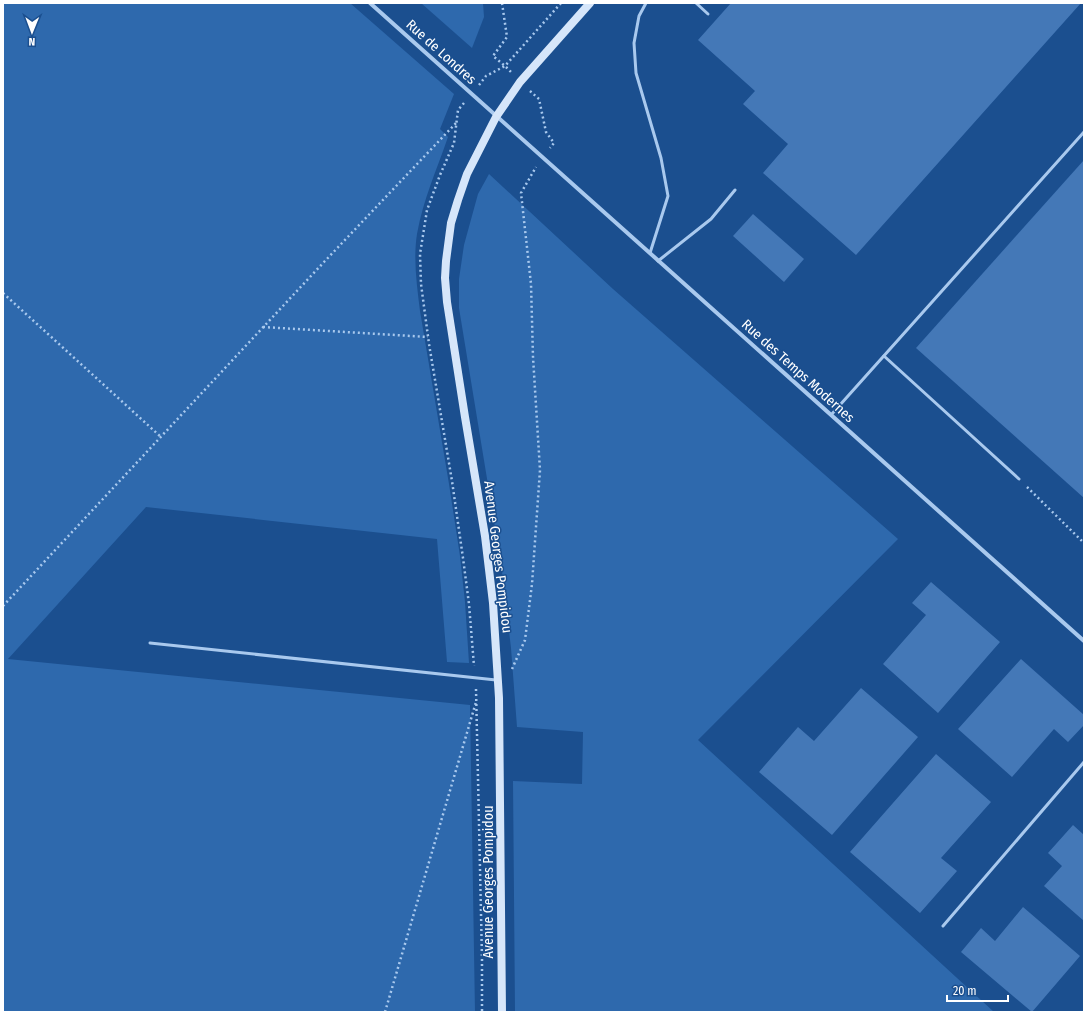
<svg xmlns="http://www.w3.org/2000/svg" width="1087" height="1015" font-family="'Fira Sans Condensed',sans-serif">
<rect width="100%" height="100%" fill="#1b4f8f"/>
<g fill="#2e69ad">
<path d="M3 3H350L454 94 440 129 448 137C437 169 423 200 417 234 413 259 417 286 420 311L449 484 460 556 465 602 469 663 447 662 437 539 146 507 8 659 470 705 475 1012H3Z"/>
<polygon points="421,3 483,3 484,17 472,48"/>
<polygon points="489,174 613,289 898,539 698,740 994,1012 515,1012 513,781 582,784 583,732 517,727 511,648 501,564 459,308 459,279 464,245 478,194"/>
</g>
<g fill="#4478b7">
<polygon points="731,3 1081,3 856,255 763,173 788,144 743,104 755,91 698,40"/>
<polygon points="1084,160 1084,498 916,348"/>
<polygon points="753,214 804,259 784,282 733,236"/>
<polygon points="931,582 1000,642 938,713 883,664 926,615 912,603"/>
<polygon points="1021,659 1084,715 1084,725 1068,742 1054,729 1012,777 958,729"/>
<polygon points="861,688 918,737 832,835 759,772 798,727 814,741"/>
<polygon points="936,754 991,802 941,858 957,871 920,913 850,852"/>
<polygon points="1073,825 1084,835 1084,921 1044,886 1062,866 1048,853"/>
<polygon points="1023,907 1080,956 1032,1012 961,952 981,928 995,941"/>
</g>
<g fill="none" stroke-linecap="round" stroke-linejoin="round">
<g stroke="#a9c9ee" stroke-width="2.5" stroke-dasharray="2 3" stroke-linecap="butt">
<polyline points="502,3 507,37 493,56 505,66 511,72"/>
<polyline points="479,85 486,76 505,66 561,3"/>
<polyline points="530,91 539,99 546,132 554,143 550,148"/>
<polyline points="464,103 458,110 454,143 440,175 427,210 420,254 421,284 429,344 452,481 463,558 469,604 474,666"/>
<polyline points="3,293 161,437"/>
<polyline points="263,327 428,337"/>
<polyline points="1027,487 1084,543"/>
<polyline points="3,606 324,262 457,122"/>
<polyline points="512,669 525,640 532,584 540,470 533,357 531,284 521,193 536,167"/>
<polyline points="476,689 482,958 482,1012"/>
<polyline points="385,1012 476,702"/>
</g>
<g stroke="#a9c9ee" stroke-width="3">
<polyline points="646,3 639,16 634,43 636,73 661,158 668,196 650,253"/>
<polyline points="696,3 708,14"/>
<polyline points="658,261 711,219 735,190"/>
<polyline points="884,356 1019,479"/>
<polyline points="831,415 1084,132"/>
<polyline points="150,643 496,680"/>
<polyline points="943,926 1084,762"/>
</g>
<polyline stroke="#a9c9ee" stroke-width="4" points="370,3 1084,641"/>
<polyline stroke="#d6e6fa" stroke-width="8" points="502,1012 499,698 493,603 485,536 465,417 447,302 445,278 446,261 451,223 458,200 467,174 496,117 520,82 590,3"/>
</g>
<g text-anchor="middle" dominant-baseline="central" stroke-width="3" stroke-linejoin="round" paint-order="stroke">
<g font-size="14" fill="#fff" stroke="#1b4f8f">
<text transform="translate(441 52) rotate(42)">Rue de Londres</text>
<text transform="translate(798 371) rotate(42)">Rue des Temps Modernes</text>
<text transform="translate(498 557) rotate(83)">Avenue Georges Pompidou</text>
<text transform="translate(488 882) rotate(-90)">Avenue Georges Pompidou</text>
</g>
</g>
<rect width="1087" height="1015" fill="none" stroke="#ffffff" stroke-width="8"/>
<g transform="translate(32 32) rotate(181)" stroke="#1b4f8f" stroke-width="3" paint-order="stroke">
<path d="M0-3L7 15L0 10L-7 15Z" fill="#ffffff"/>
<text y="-6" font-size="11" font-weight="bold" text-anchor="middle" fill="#ffffff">N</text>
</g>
<path d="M947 995v6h61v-6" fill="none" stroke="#ffffff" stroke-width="2"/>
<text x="953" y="995" font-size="12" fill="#ffffff" stroke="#1b4f8f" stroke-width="3" paint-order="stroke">20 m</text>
</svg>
